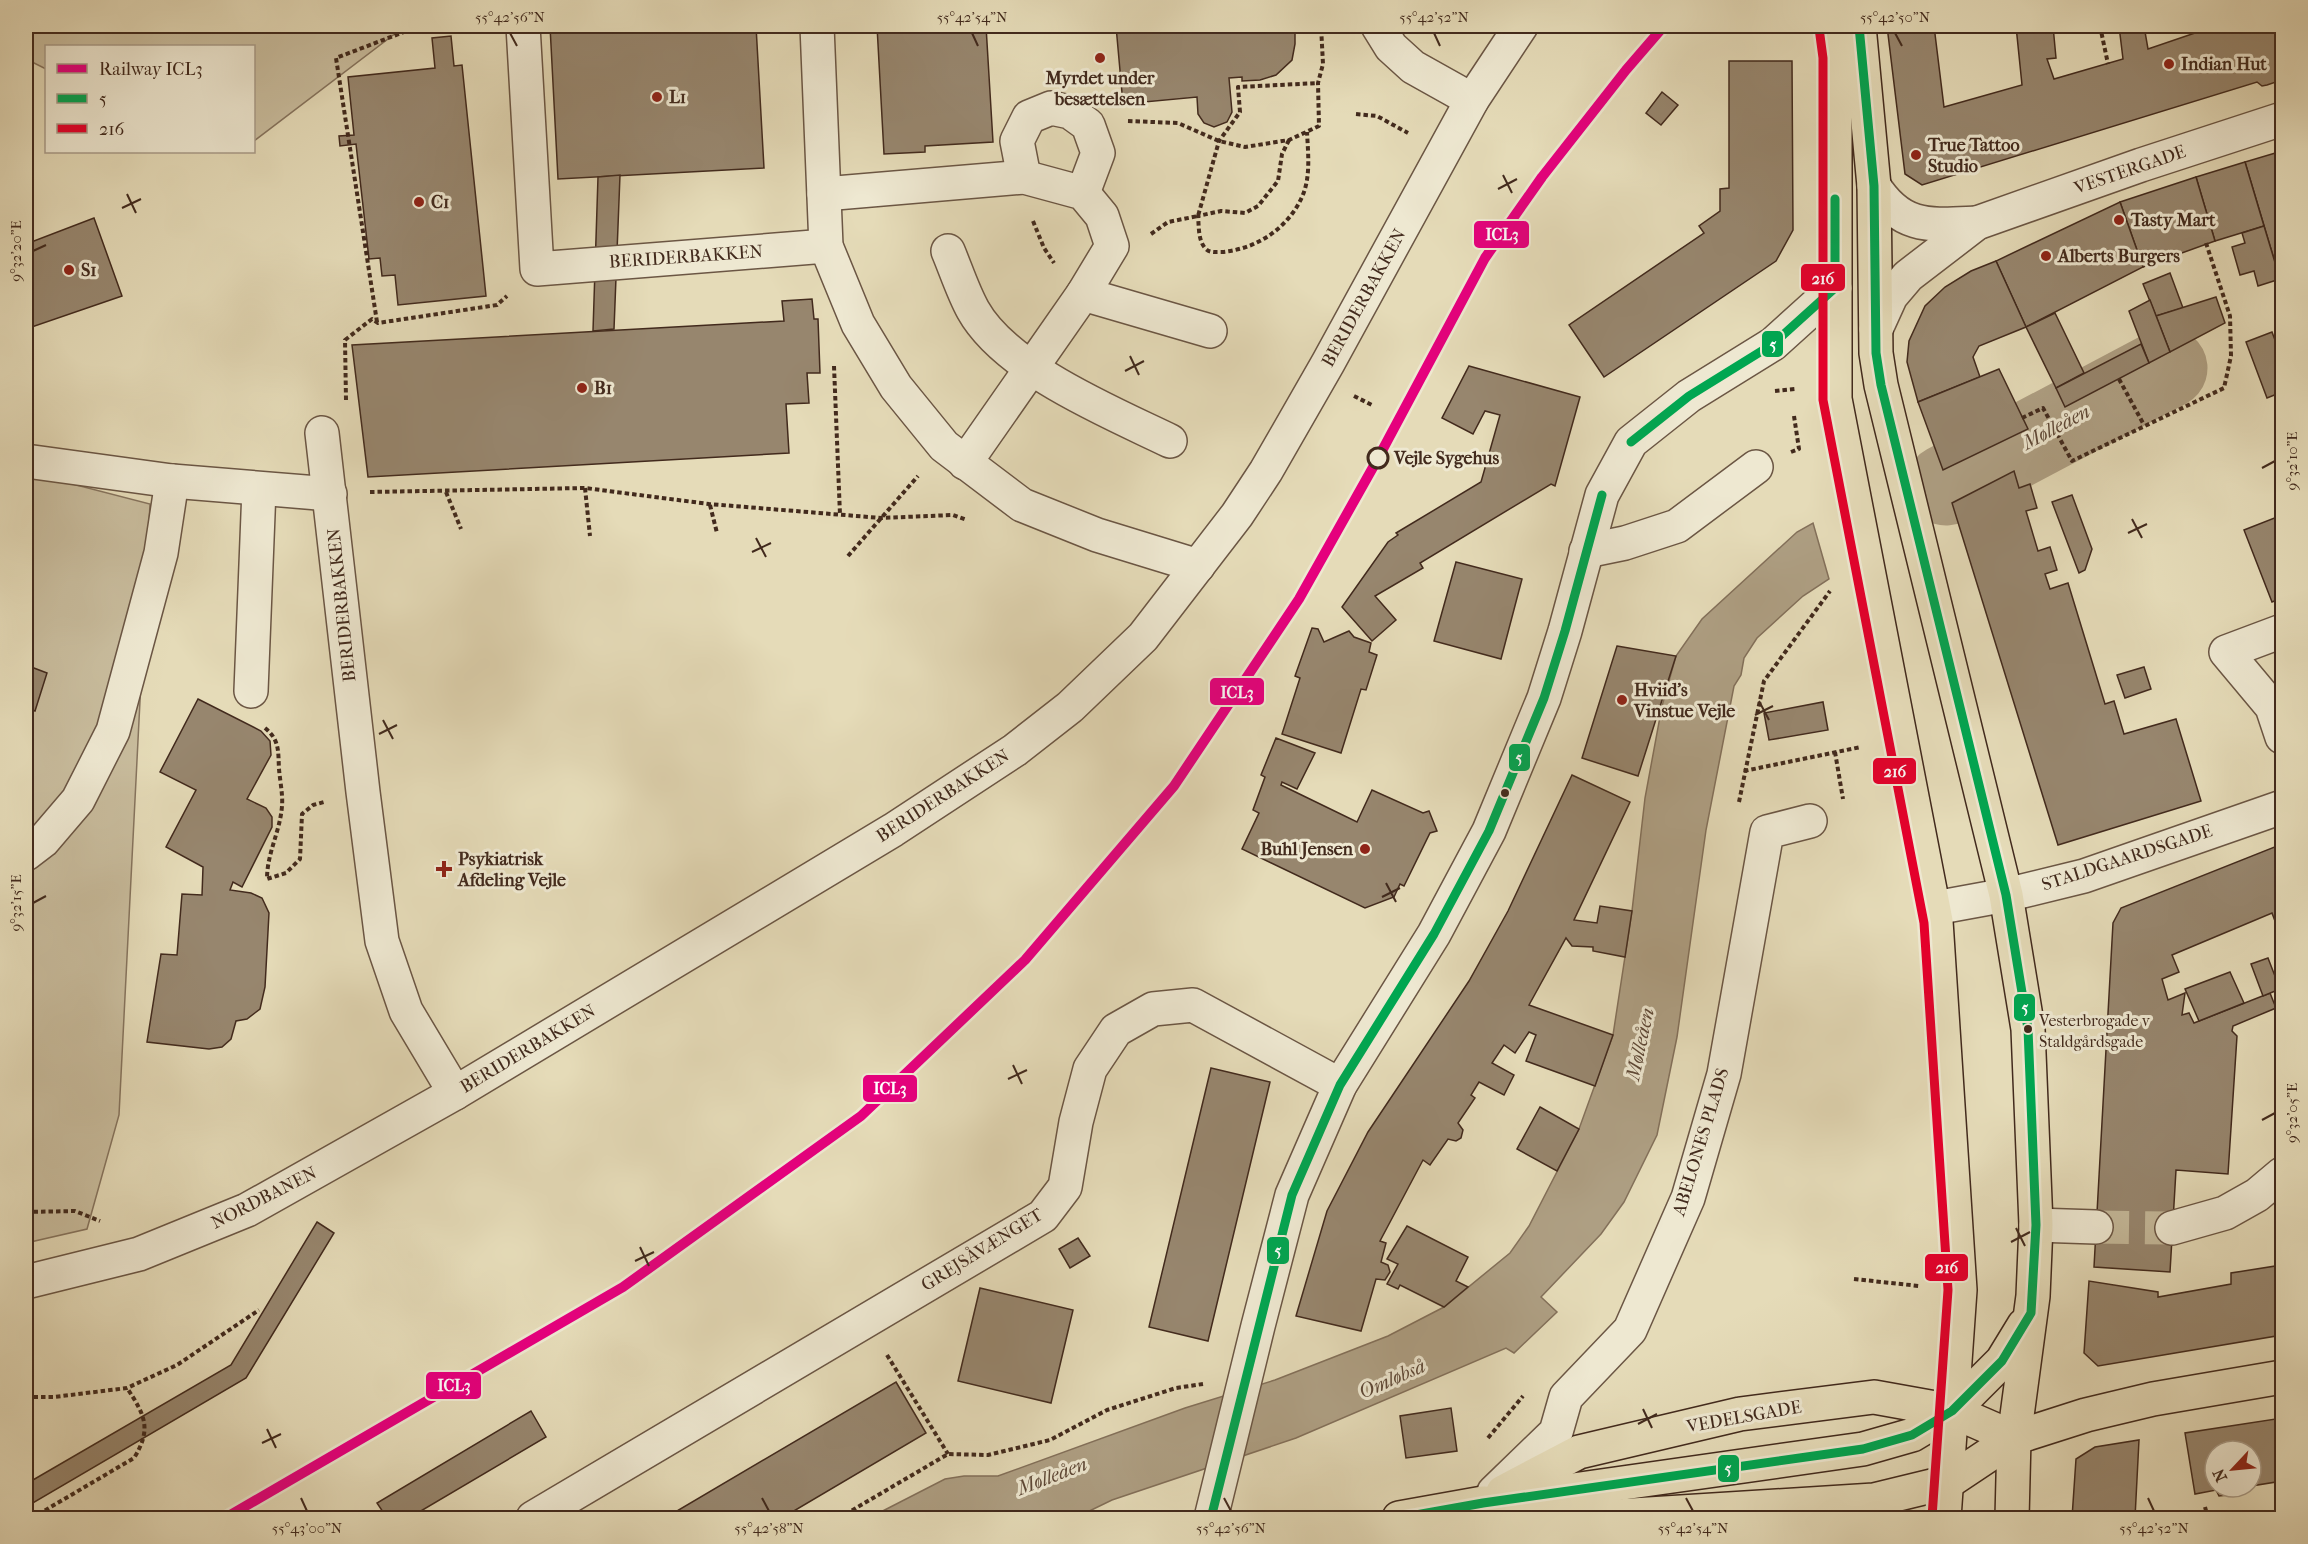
<svg xmlns="http://www.w3.org/2000/svg" width="2308" height="1544" font-family="'IM FELL French Canon',serif">
<rect width="100%" height="100%" fill="#e5dbb8"/>
<filter id="stains"><feTurbulence type="fractalNoise" baseFrequency=".00333" numOctaves="4"/><feColorMatrix values="0 0 0 0 .2 0 0 0 0 .09 0 0 0 0 .02 0 0 0 .5 -.17"/></filter>
<radialGradient id="worn" r=".72"><stop offset=".6" stop-color="#630" stop-opacity="0"/><stop offset="1" stop-color="#630" stop-opacity=".3"/></radialGradient>
<g fill="#c9bd9e" stroke="#86745e" stroke-width="1.5">
<polygon points="26,26 405,26 254,141 254,46 46,46 46,69 26,59"/>
<polygon points="26,472 150,504 119,1115 87,1229 26,1243"/>
</g>
<polygon fill="#ae9f83" stroke="#83705a" stroke-width="1.5" points="1813,523 1829,579 1803,596 1757,638 1744,658 1741,675 1734,686 1706,830 1677,1037 1657,1135 1624,1202 1601,1234 1541,1297 1557,1312 1514,1353 1506,1348 1296,1438 1112,1500 1075,1518 869,1518 945,1479 964,1476 998,1476 1185,1408 1275,1380 1388,1336 1444,1307 1510,1253 1529,1226 1579,1129 1613,1035 1632,911 1645,798 1662,706 1676,656 1702,619 1797,532"/>
<g fill="none" stroke-linecap="round" stroke-linejoin="round">
<polyline stroke="#ae9f83" stroke-width="81" points="1946,485 2167,368"/>
</g>
<g fill="#97866e" stroke="#422a1d" stroke-width="1.5">
<polygon points="550,26 756,26 764,168 558,179"/>
<polygon points="877,26 986,26 993,142 925,146 925,152 884,154"/>
<polygon points="1116,26 1295,26 1295,44 1292,60 1276,75 1260,80 1242,81 1242,77 1229,78 1232,112 1227,122 1214,127 1204,123 1198,114 1197,97 1123,104"/>
<polygon points="1887,26 1934,26 1944,107 2022,85 2016,26 2053,26 2056,58 2047,59 2054,79 2123,59 2119,26 2144,26 2148,49 2195,33 2193,26 2282,26 2282,74 2278,75 2276,82 2267,85 2262,86 2257,82 1922,185 1905,174"/>
<polygon points="451,36 454,66 462,65 486,296 398,305 395,275 382,276 380,258 369,259 356,144 340,146 339,136 354,135 348,77 435,68 432,38"/>
<polygon points="1729,61 1792,61 1793,230 1776,261 1604,377 1569,325 1704,233 1699,226 1720,211 1720,189 1729,188"/>
<polygon points="1662,92 1678,105 1661,125 1646,113"/>
<polygon points="2282,151 2282,278 2280,279 2245,162"/>
<polygon points="2245,162 2264,226 2215,241 2196,177"/>
<polygon points="620,175 614,329 593,331 598,177"/>
<polygon points="2196,177 2215,241 2143,267 2120,202"/>
<polygon points="2120,202 2143,267 2026,327 1996,261"/>
<polygon points="94,218 122,296 26,329 26,244"/>
<polygon points="2264,226 2280,279 2258,286 2254,271 2240,275 2232,247 2245,243 2242,233"/>
<polygon points="1996,261 2026,327 1979,346 1973,357 1980,377 1918,402 1907,362 1909,341 1925,306 1945,287 1971,271"/>
<polygon points="2170,273 2183,308 2156,316 2143,284"/>
<polygon points="2216,297 2225,323 2170,352 2156,316"/>
<polygon points="812,299 814,319 818,319 820,373 807,373 809,403 786,404 789,453 368,477 352,345 784,321 782,301"/>
<polygon points="2150,300 2170,352 2149,363 2129,311"/>
<polygon points="2055,313 2084,373 2056,388 2026,327"/>
<polygon points="2272,332 2282,359 2282,392 2267,398 2246,342"/>
<polygon points="2141,344 2149,363 2065,407 2056,388"/>
<polygon points="1469,366 1580,397 1555,486 1551,484 1420,563 1423,568 1375,596 1396,620 1372,641 1342,607 1388,542 1398,535 1396,533 1481,482 1500,415 1485,411 1473,434 1442,418"/>
<polygon points="1999,369 2028,429 1943,470 1918,402"/>
<polygon points="2014,471 2019,488 2030,484 2037,508 2026,511 2038,551 2050,547 2057,570 2045,574 2050,589 2068,583 2105,704 2114,701 2124,734 2176,719 2201,801 2058,845 1952,503"/>
<polygon points="2072,495 2092,549 2085,570 2079,573 2052,502"/>
<polygon points="2282,515 2282,598 2272,602 2244,530"/>
<polygon points="1456,562 1522,579 1501,659 1434,641"/>
<polygon points="1312,628 1318,629 1324,642 1349,631 1354,637 1371,643 1369,652 1377,655 1366,690 1361,689 1341,753 1282,734 1300,678 1295,676"/>
<polygon points="1617,646 1676,656 1638,776 1582,758"/>
<polygon points="26,665 47,673 35,711 26,708"/>
<polygon points="2144,667 2151,689 2125,698 2117,675"/>
<polygon points="198,699 261,731 270,741 271,755 247,799 266,808 272,817 272,827 242,887 233,882 230,890 251,893 262,898 269,913 265,987 260,1009 247,1019 236,1021 231,1039 222,1047 209,1049 147,1042 161,954 177,955 182,894 202,895 203,867 166,847 196,790 160,772"/>
<polygon points="1823,702 1828,730 1769,740 1764,713"/>
<polygon points="1276,738 1315,753 1297,789 1282,782 1281,785 1357,822 1372,790 1423,813 1429,811 1437,831 1430,833 1404,886 1400,884 1394,897 1365,908 1242,849 1259,813 1253,810 1265,777 1261,775"/>
<polygon points="1572,775 1630,802 1574,920 1597,923 1600,906 1632,911 1625,957 1593,951 1593,947 1572,946 1566,938 1529,1005 1613,1035 1595,1086 1526,1061 1536,1035 1529,1032 1515,1053 1504,1045 1492,1063 1514,1075 1504,1095 1479,1082 1471,1095 1475,1098 1458,1123 1463,1130 1461,1138 1456,1141 1448,1139 1430,1165 1423,1160 1380,1241 1386,1243 1381,1262 1388,1265 1390,1272 1385,1280 1376,1279 1361,1331 1296,1316 1327,1211 1368,1132 1469,981 1508,911"/>
<polygon points="2282,844 2282,940 2272,913 2172,955 2179,972 2162,979 2168,1000 2185,993 2182,1015 2189,1013 2194,1023 2270,993 2276,1008 2233,1026 2232,1031 2237,1036 2228,1174 2176,1170 2170,1272 2094,1267 2113,923 2121,908"/>
<polygon points="2268,958 2280,989 2263,996 2251,964"/>
<polygon points="2230,972 2244,1003 2199,1021 2185,989"/>
<polygon points="1211,1068 1270,1082 1208,1341 1149,1327"/>
<polygon points="1540,1107 1579,1129 1557,1171 1517,1149"/>
<polygon points="317,1222 334,1233 246,1378 26,1507 26,1484 231,1365"/>
<polygon points="1407,1226 1468,1257 1456,1281 1468,1287 1444,1307 1400,1285 1398,1289 1387,1284 1398,1264 1387,1259"/>
<polygon points="1078,1238 1090,1256 1070,1268 1059,1249"/>
<polygon points="2282,1265 2282,1335 2098,1366 2084,1353 2089,1281 2158,1292 2158,1297 2231,1284 2231,1273"/>
<polygon points="980,1288 1073,1310 1051,1403 958,1381"/>
<polygon points="896,1382 926,1433 782,1518 665,1518"/>
<polygon points="1451,1408 1457,1451 1406,1458 1400,1416"/>
<polygon points="531,1411 546,1437 409,1518 387,1518 377,1503"/>
<polygon points="2282,1418 2282,1481 2251,1486 2251,1451 2215,1451 2215,1487 2247,1487 2245,1487 2246,1493 2219,1496 2216,1490 2195,1494 2185,1433"/>
<polygon points="2139,1440 2135,1518 2072,1518 2076,1459 2095,1447"/>
</g>
<g fill="none" stroke-linecap="round" stroke-linejoin="round">
<polyline stroke="#c4b899" stroke-width="33" stroke-dasharray="33 16" stroke-linecap="butt" points="2096,1227 2172,1228"/>
<defs>
<g id="minor">
<polyline points="523,26 537,269 826,246"/>
<polyline points="817,26 826,246 858,324 896,387 944,446 1022,505 1097,535 1198,566"/>
<polyline points="1378,26 1391,47 1413,67 1472,100"/>
<polyline points="1024,177 1017,141 1029,117 1051,108 1070,112 1088,125 1098,153 1083,193"/>
<path d="M1874 186C1902 230 1931 225 1977 223"/>
<polyline points="824,194 1024,177 1083,193 1102,216 1112,246 1083,294 965,463"/>
<path d="M948 251C956 270 963 292 973 310 1006 369 1110 412 1170 441"/>
<polyline points="1083,294 1210,331"/>
<polyline points="1876,329 1891,296 1908,276 1977,223 2141,165 2282,119"/>
<polyline points="322,433 363,792 382,941 406,1011 455,1093 893,830 1015,750 1070,707 1143,637 1237,515 1266,471 1328,363 1472,100 1521,26"/>
<polyline points="26,461 172,481 330,494"/>
<polyline points="1586,551 1625,543 1677,526 1756,467"/>
<polyline points="2282,631 2226,652 2272,707 2282,737"/>
<polyline points="251,691 259,489"/>
<polyline points="26,854 43,841 78,800 113,731 161,553 172,481"/>
<polyline points="1935,908 2006,895 2084,876 2282,807"/>
<polyline points="2036,1225 2096,1227"/>
<polyline points="2172,1228 2225,1213 2257,1195 2282,1174"/>
<polyline points="26,1282 139,1254 247,1210 455,1093"/>
<polyline points="1494,1492 1556,1432 1566,1397 1630,1330 1688,1198 1724,1074 1767,832 1810,821"/>
<polyline points="533,1518 1043,1216 1065,1187 1076,1122 1090,1069 1116,1030 1153,1009 1193,1005 1340,1085"/>
<polyline points="1211,1518 1258,1326 1292,1195 1340,1085 1434,934 1489,831 1544,698 1565,631 1602,495 1631,442 1689,396 1773,344 1835,288"/>
</g>
<g id="major">
<polyline points="1831,26 1835,57 1835,399 1936,921 1960,1290 1944,1518"/>
<polyline points="1859,26 1874,186 1876,353 1881,385 2006,895 2028,1029 2036,1225 2033,1296 2014,1438 2012,1518"/>
<polyline points="1503,1492 1579,1452 1740,1414 1874,1397 1952,1411 2014,1438"/>
<polyline points="1538,1495 1863,1449 1912,1435 1952,1411 2002,1361 2024,1325"/>
<polyline points="1399,1518 1483,1503 1617,1516 1874,1500 1948,1482 2014,1438 2086,1415 2153,1399 2282,1377"/>
</g>
</defs>
<use href="#minor" stroke="#6b5644" stroke-width="36"/>
<use href="#major" stroke="#422a1d" stroke-width="36"/>
<g stroke="#422a1d" stroke-width="4" stroke-dasharray="4.5 3" stroke-linecap="butt">
<polyline points="2100,26 2108,64"/>
<polyline points="1356,114 1377,116 1408,133"/>
<polyline points="1128,121 1178,123 1219,141 1245,147 1289,140 1319,126 1318,83 1323,64 1321,26"/>
<path d="M1289 140 1282 154 1278 181 1258 206 1245 213 1221 211 1198 216C1199 226 1198 240 1205 248 1209 253 1215 252 1222 252 1257 249 1288 228 1302 197 1311 177 1308 153 1307 132"/>
<polyline points="1033,221 1044,248 1054,263"/>
<polyline points="1151,234 1168,222 1198,216 1219,141 1240,112 1238,87 1318,83"/>
<polyline points="377,322 336,58 404,32 403,26"/>
<polyline points="834,366 840,515"/>
<polyline points="2119,379 2144,425"/>
<polyline points="1775,391 1795,389"/>
<polyline points="1354,396 1372,405"/>
<polyline points="346,400 345,340 372,319 378,323 497,305 507,296"/>
<polyline points="2022,418 2043,408 2072,461 2224,388 2231,356 2230,316 2206,243"/>
<polyline points="1791,452 1799,449 1794,416"/>
<polyline points="585,488 590,536"/>
<polyline points="370,492 585,488 709,504 881,518 953,515 967,520"/>
<polyline points="446,492 461,529"/>
<polyline points="710,505 717,533"/>
<polyline points="848,556 918,476"/>
<path d="M265 728C280 740 278 752 279 769 280 781 283 795 282 806 280 832 267 853 267 879L286 873 300 859 302 814 313 805 324 802"/>
<polyline points="1835,752 1843,799"/>
<polyline points="1744,771 1861,747"/>
<polyline points="1739,802 1764,681 1830,591"/>
<polyline points="26,1212 75,1211 100,1221"/>
<polyline points="1854,1279 1919,1286"/>
<polyline points="887,1355 948,1454"/>
<polyline points="26,1397 54,1397 127,1388 177,1365 259,1310"/>
<polyline points="1488,1438 1523,1396"/>
<polyline points="2205,1507 2208,1518"/>
<path d="M32 1518 134 1458C152 1429 145 1415 127 1388"/>
<polyline points="839,1518 948,1454 988,1455 1050,1440 1107,1410 1176,1388 1203,1384"/>
</g>
<use href="#minor" stroke="#eee8d1" stroke-width="33"/>
<use href="#major" stroke="#e5dbb8" stroke-width="33"/>
<defs>
<g id="bus-1">
<polyline points="1631,442 1689,396 1773,344 1835,288 1835,199"/>
<polyline points="1211,1518 1292,1195 1340,1085 1434,934 1489,831 1544,698 1565,631 1602,495"/>
<polyline points="1399,1518 1483,1503 1863,1449 1912,1435 1952,1411 2002,1361 2031,1313 2036,1225 2028,1029 2006,895 1881,385 1876,353 1874,186 1859,26"/>
</g>
<polyline id="bus-2" points="1819,28 1823,58 1823,400 1924,923 1948,1290 1932,1517"/>
</defs>
<use href="#bus-1" stroke="#eee8d1" stroke-width="14"/>
<use href="#bus-2" stroke="#eee8d1" stroke-width="14"/>
<use href="#bus-1" stroke="#00a651" stroke-width="9"/>
<use href="#bus-2" stroke="#e4002b" stroke-width="9"/>
<defs>
<polyline id="rail-1" points="225,1518 623,1287 861,1116 1025,960 1174,786 1299,599 1376,462 1485,258 1542,177 1626,70 1664,26"/>
</defs>
<use href="#rail-1" stroke="#eee8d1" stroke-width="15"/>
<use href="#rail-1" stroke="#e5007d" stroke-width="10"/>
</g>
<path fill="none" stroke="#422a1d" stroke-width="2" d="M510 33 517 46M972 33 978 46M1434 33 1440 46M1895 33 1902 46M1503 175 1512 193M1498 189 1517 179M127 194 136 213M122 208 141 199M33 251 46 245M1130 356 1139 375M1125 371 1144 361M2262 468 2275 461M2132 519 2142 538M2128 533 2147 524M756 538 766 557M752 552 771 543M1759 701 1769 720M1755 715 1773 706M383 720 393 739M379 734 397 725M1386 883 1396 902M1382 897 1400 888M33 903 46 896M1013 1065 1022 1084M1008 1079 1027 1070M2262 1120 2275 1113M2016 1228 2025 1246M2011 1242 2030 1232M640 1247 649 1266M635 1261 654 1252M1643 1409 1652 1428M1638 1424 1657 1414M267 1429 276 1448M262 1443 281 1434M301 1498 307 1511M762 1498 769 1511M1224 1498 1231 1511M1686 1498 1693 1511M2148 1498 2154 1511"/>
<g fill="#8f2418" stroke="#eee8d1" stroke-width="2">
<circle cx="1100" cy="58" r="6"/>
<circle cx="2169" cy="64" r="6"/>
<circle cx="657" cy="97" r="6"/>
<circle cx="1916" cy="155" r="6"/>
<circle cx="419" cy="202" r="6"/>
<circle cx="2119" cy="220" r="6"/>
<circle cx="2046" cy="256" r="6"/>
<circle cx="69" cy="270" r="6"/>
<circle cx="582" cy="388" r="6"/>
<circle cx="1622" cy="700" r="6"/>
<circle cx="1365" cy="849" r="6"/>
<path d="M441 860h6v6h6v6h-6v6h-6v-6h-6v-6h6z"/>
</g>
<circle fill="#eee8d1" stroke="#422a1d" stroke-width="3" cx="1378" cy="458" r="10"/>
<g fill="#422a1d" stroke="#eee8d1" stroke-width="2">
<circle cx="1505" cy="793" r="5"/>
<circle cx="2028" cy="1029" r="5"/>
</g>
<g text-anchor="middle" dominant-baseline="central" stroke-width="6" stroke-linejoin="round" paint-order="stroke">
<g font-size="16" fill="#422a1d" stroke="#eee8d1" text-anchor="start">
<text x="2039" y="1020">Vesterbrogade v<tspan x="2039" dy="21">Staldgårdsgade</tspan></text>
</g>
<g font-size="18" font-weight="bold" fill="#422a1d" stroke="#eee8d1" text-anchor="start">
<text x="2181" y="64">Indian Hut</text>
<text x="1100" y="78" text-anchor="middle">Myrdet under<tspan x="1100" dy="21">besættelsen</tspan></text>
<text x="669" y="97">L1</text>
<text x="1928" y="145">True Tattoo<tspan x="1928" dy="21">Studio</tspan></text>
<text x="431" y="202">C1</text>
<text x="2131" y="220">Tasty Mart</text>
<text x="2058" y="256">Alberts Burgers</text>
<text x="81" y="270">S1</text>
<text x="594" y="388">B1</text>
<text x="1634" y="690">Hviid's<tspan x="1634" dy="21">Vinstue Vejle</tspan></text>
<text x="1353" y="849" text-anchor="end">Buhl Jensen</text>
<text x="458" y="859">Psykiatrisk<tspan x="458" dy="21">Afdeling Vejle</tspan></text>
</g>
<g font-size="18" fill="#422a1d" stroke="#eee8d1">
<text transform="translate(2130 170) rotate(-19)">VESTERGADE</text>
<text transform="translate(686 257) rotate(-4)">BERIDERBAKKEN</text>
<text transform="translate(1364 298) rotate(-61)">BERIDERBAKKEN</text>
<text transform="translate(342 605) rotate(-96)">BERIDERBAKKEN</text>
<text transform="translate(943 796) rotate(-33)">BERIDERBAKKEN</text>
<text transform="translate(2127 858) rotate(-18)">STALDGAARDSGADE</text>
<text transform="translate(528 1049) rotate(-31)">BERIDERBAKKEN</text>
<text transform="translate(1701 1142) rotate(-73)">ABELONES PLADS</text>
<text transform="translate(264 1198) rotate(-27)">NORDBANEN</text>
<text transform="translate(982 1250) rotate(-32)">GREJSÅVÆNGET</text>
<text transform="translate(1744 1417) rotate(-10)">VEDELSGADE</text>
</g>
<g font-size="18" font-weight="bold" fill="#422a1d" stroke="#eee8d1" text-anchor="start">
<text x="1394" y="458">Vejle Sygehus</text>
</g>
<g font-size="20" font-style="italic" fill="#5d4736" stroke="#eee8d1">
<text transform="translate(2056 427) rotate(-28)">Mølleåen</text>
<text transform="translate(1640 1044) rotate(-78)">Mølleåen</text>
<text transform="translate(1392 1379) rotate(-24)">Omløbså</text>
<text transform="translate(1052 1476) rotate(-21)">Mølleåen</text>
</g>
</g>
<g stroke="#eee8d1" stroke-width="2">
<rect x="1473" y="220" width="57" height="29" rx="6" fill="#e5007d"/>
<rect x="1800" y="263" width="46" height="29" rx="6" fill="#e4002b"/>
<rect x="1761" y="330" width="23" height="28" rx="6" fill="#00a651"/>
<rect x="1209" y="677" width="56" height="29" rx="6" fill="#e5007d"/>
<rect x="1508" y="743" width="23" height="29" rx="6" fill="#00a651"/>
<rect x="1872" y="757" width="45" height="28" rx="6" fill="#e4002b"/>
<rect x="2013" y="993" width="23" height="29" rx="6" fill="#00a651"/>
<rect x="862" y="1074" width="56" height="29" rx="6" fill="#e5007d"/>
<rect x="1266" y="1236" width="24" height="29" rx="6" fill="#00a651"/>
<rect x="1924" y="1253" width="45" height="29" rx="6" fill="#e4002b"/>
<rect x="425" y="1371" width="57" height="29" rx="6" fill="#e5007d"/>
<rect x="1717" y="1454" width="23" height="29" rx="6" fill="#00a651"/>
</g>
<g font-size="16" text-anchor="middle" font-weight="bold" fill="#fff">
<text x="1502" y="240">ICL3</text>
<text x="1823" y="284">216</text>
<text x="1773" y="350">5</text>
<text x="1237" y="698">ICL3</text>
<text x="1519" y="763">5</text>
<text x="1895" y="777">216</text>
<text x="2025" y="1013">5</text>
<text x="890" y="1094">ICL3</text>
<text x="1278" y="1256">5</text>
<text x="1947" y="1273">216</text>
<text x="454" y="1391">ICL3</text>
<text x="1728" y="1474">5</text>
</g>
<rect width="2308" height="1544" fill="none" stroke="#e5dbb8" stroke-width="66"/>
<rect x="45" y="45" width="210" height="108" fill="#eee8d1" stroke="#a99c89" stroke-width="1.5"/>
<rect x="57" y="64" width="30" height="9" fill="#e5007d" stroke="#a99c89" stroke-width="1.5"/>
<text x="99" y="75" font-size="18" fill="#422a1d">Railway ICL3</text>
<rect x="57" y="94" width="30" height="9" fill="#00a651" stroke="#a99c89" stroke-width="1.5"/>
<text x="99" y="105" font-size="18" fill="#422a1d">5</text>
<rect x="57" y="124" width="30" height="9" fill="#e4002b" stroke="#a99c89" stroke-width="1.5"/>
<text x="99" y="135" font-size="18" fill="#422a1d">216</text>
<g transform="translate(2233 1469) rotate(244)"><circle r="28" fill="#eee8d1" stroke="#a99c89" stroke-width="1.5"/>
<path d="M0-4.5L10 22L0 15L-10 22Z" fill="#8f2418"/>
<text y="-9" font-size="16" font-weight="bold" text-anchor="middle" fill="#422a1d">N</text>
</g>
<rect x="33" y="33" width="2242" height="1478" fill="none" stroke="#422a1d" stroke-width="2"/>
<g font-size="15" text-anchor="middle" fill="#422a1d">
<text x="510" y="22">55°42'56"N</text>
<text x="972" y="22">55°42'54"N</text>
<text x="1434" y="22">55°42'52"N</text>
<text x="1895" y="22">55°42'50"N</text>
<text transform="translate(16 251) rotate(-90)" y="5">9°32'20"E</text>
<text transform="translate(2292 461) rotate(-90)" y="5">9°32'10"E</text>
<text transform="translate(16 903) rotate(-90)" y="5">9°32'15"E</text>
<text transform="translate(2292 1113) rotate(-90)" y="5">9°32'05"E</text>
<text x="307" y="1533">55°43'00"N</text>
<text x="769" y="1533">55°42'58"N</text>
<text x="1231" y="1533">55°42'56"N</text>
<text x="1693" y="1533">55°42'54"N</text>
<text x="2154" y="1533">55°42'52"N</text>
</g>
<rect width="100%" height="100%" filter="url(#stains)"/>
<rect width="100%" height="100%" fill="url(#worn)"/>
</svg>
